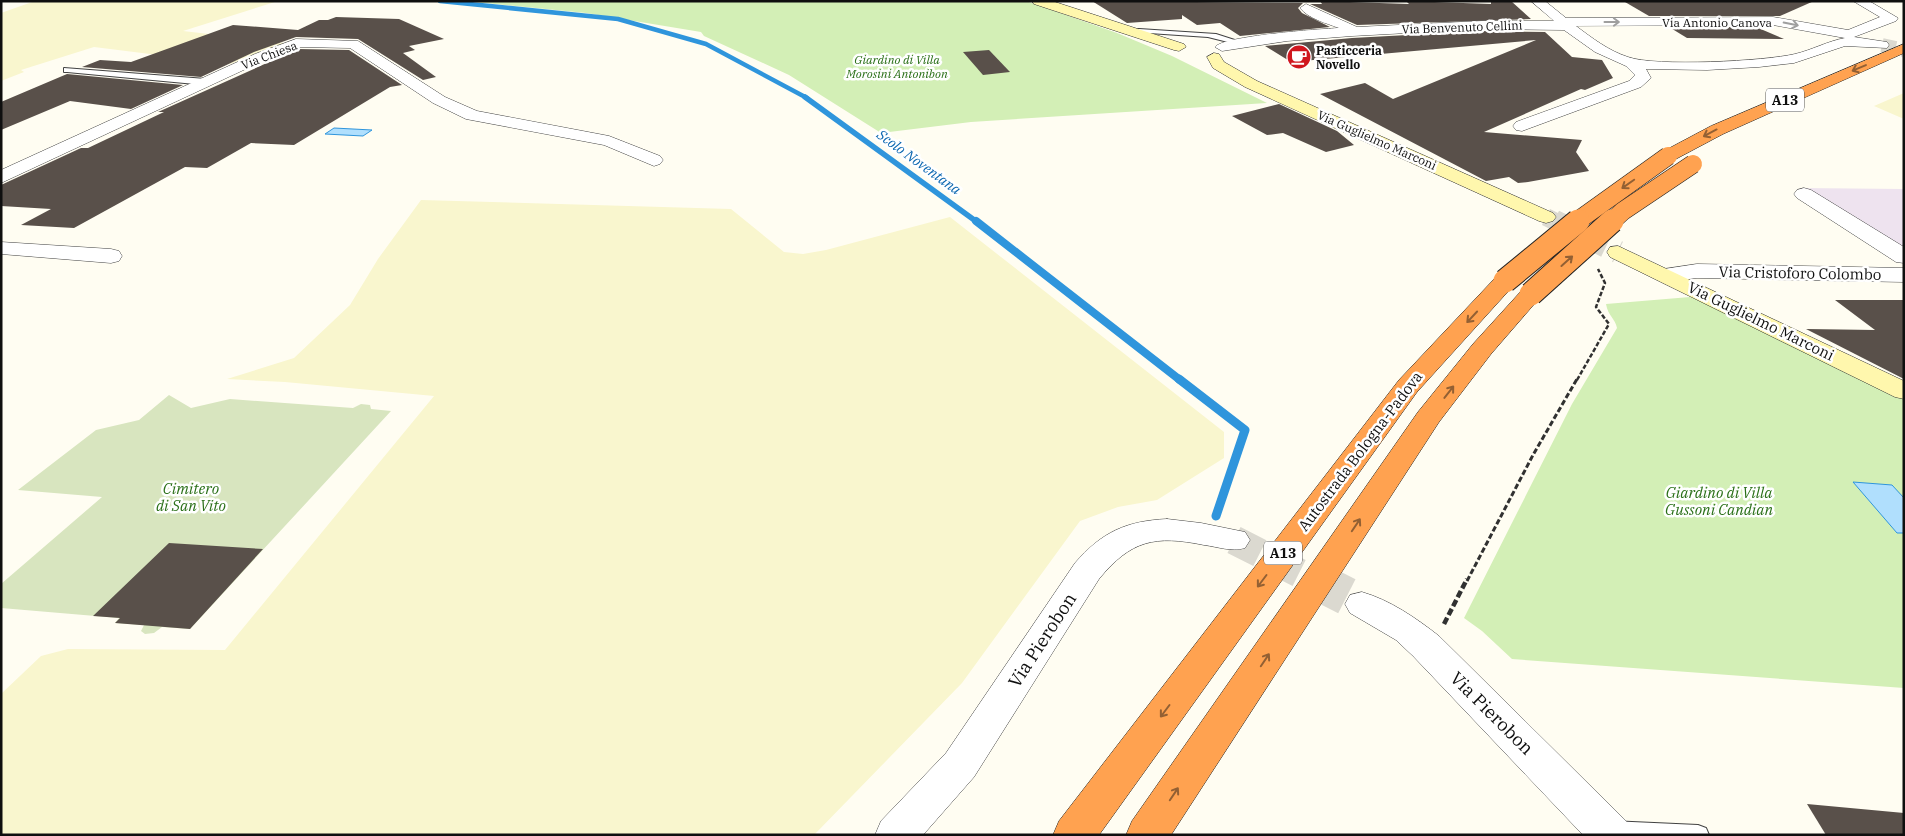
<svg xmlns="http://www.w3.org/2000/svg" width="1905" height="836" font-family="'IBM Plex Serif',serif">
<rect width="100%" height="100%" fill="#fffdf2"/>
<polygon fill="#eee3ef" points="1800,188 1904,189 1904,252"/>
<g fill="#f9f6ce">
<polygon points="35,1 278,1 183,31 285,43 230,64 94,47 21,70 24,72 1,81 1,13"/>
<polygon points="1904,93 1904,119 1874,106"/>
<polygon points="421,200 731,209 784,252 803,254 826,250 950,217 1224,432 1224,458 1157,500 1118,507 1080,521 962,683 814,835 1,835 1,694 41,656 68,649 225,650 434,396 285,382 227,379 294,358 350,305 378,259"/>
</g>
<g fill="#d3efb6">
<polygon points="465,1 1026,1 1117,33 1172,56 1267,103 971,122 881,133 789,75 704,36 701,32 586,13"/>
<path d="M1690 297 1735 316 1904 397V688L1512 659 1482 631 1464 618 1572 404 1617 328C1615 318 1608 316 1606 304Z"/>
</g>
<polygon fill="#d8e5bf" points="169,395 191,408 230,399 353,408 361,404 370,405 371,409 391,411 190,629 162,627 154,633 145,634 141,631 144,625 115,623 119,618 1,608 1,584 102,497 18,490 96,430 139,420"/>
<g fill="#b0dffd" stroke="#2f95dc">
<polygon points="334,128 372,130 363,136 325,134"/>
<polygon points="1853,482 1892,485 1904,498 1904,533 1897,533"/>
</g>
<g fill="none" stroke-linecap="round" stroke-linejoin="round">
<polyline stroke="#2f95dc" stroke-width="4.5" points="440,1 618,19 706,44 807,98"/>
<polyline stroke="#2f95dc" stroke-width="5.5" points="805,97 977,222"/>
<polyline stroke="#2f95dc" stroke-width="8" points="976,221 1180,380"/>
<polyline stroke="#2f95dc" stroke-width="9" points="1179,379 1245,430 1216,516"/>
</g>
<g fill="#59504a">
<polygon points="1092,1 1303,3 1298,8 1302,13 1330,27 1240,36 1220,23 1197,25 1182,15 1182,19 1127,23"/>
<polygon points="1320,1 1409,4 1406,1 1491,4 1491,1 1511,1 1531,19 1357,25 1310,4 1322,4"/>
<polygon points="1814,1 1780,16 1649,16 1625,2"/>
<polygon points="336,17 399,19 444,39 409,46 415,50 403,53 436,77 423,80 358,39 296,37 254,52 201,77 82,67 100,60 131,62 233,25 298,30 319,20 328,20"/>
<polygon points="1669,27 1756,27 1784,39 1687,38"/>
<polygon points="1482,31 1545,32 1572,57 1602,60 1613,78 1585,90 1581,89 1484,132 1582,140 1576,152 1589,171 1528,182 1518,183 1509,177 1486,181 1320,94 1365,83 1393,99 1536,40 1291,62 1265,46 1352,38"/>
<polygon points="298,49 349,50 402,85 390,87 294,145 251,143 207,168 185,167 74,228 21,225 51,209 1,206 1,185 81,148 88,148 164,112 158,112"/>
<polygon points="989,50 1010,72 983,75 963,52"/>
<polygon points="67,74 183,85 131,109 70,101 1,130 1,102"/>
<polygon points="1279,104 1337,131 1354,145 1326,152 1283,133 1267,135 1232,116"/>
<polygon points="1835,300 1904,300 1904,379 1806,329 1875,330"/>
<polygon points="169,543 263,549 190,629 115,623 120,618 93,616"/>
<polygon points="1807,804 1904,813 1904,835 1826,835"/>
</g>
<g fill="none" stroke-linecap="round" stroke-linejoin="round">
<polyline stroke="#dbd9d0" stroke-width="14" stroke-dasharray="14 7" stroke-linecap="butt" points="1882,45 1904,50"/>
<polyline stroke="#dbd9d0" stroke-width="29" stroke-dasharray="29 15" stroke-linecap="butt" points="1234,540 1315,581"/>
<polyline stroke="#dbd9d0" stroke-width="38" stroke-dasharray="38 19" stroke-linecap="butt" points="1313,579 1362,604"/>
<polyline stroke="#dbd9d0" stroke-width="18" stroke-dasharray="18 9" stroke-linecap="butt" points="1546,217 1556,222"/>
<polyline stroke="#dbd9d0" stroke-width="23" stroke-dasharray="23 12" stroke-linecap="butt" points="1554,221 1618,252"/>
<defs>
<g id="lane">
<polygon points="1139,29 1216,34 1244,43 1240,45 1208,37 1149,33 1134,35 1130,33"/>
<polygon points="64,68 206,79 210,82 206,85 67,72 64,72"/>
<polygon points="1610,821 1698,825 1706,828 1709,835 1600,835 1598,831 1602,824"/>
</g>
<g id="street">
<path d="M1531 1H1545L1566 18 1773 17 1848 30 1880 17 1853 1H1869L1898 18 1896 21 1854 37 1887 42 1889 45 1887 48 1845 46 1794 63 1759 67 1707 70 1646 69 1651 78 1641 87 1522 131 1516 130 1513 126 1516 122 1629 81 1635 75 1626 66 1595 52 1564 30 1482 29 1352 36 1287 41 1222 51 1215 47C1223 36 1320 29 1339 28 1326 23 1309 19 1300 8L1306 4 1357 27 1482 21H1554ZM1773 25 1845 38C1828 41 1812 50 1795 54 1766 61 1655 67 1628 57 1609 51 1592 38 1576 26Z"/>
<polygon points="296,39 358,41 445,97 477,111 609,136 660,156 663,160 660,164 654,166 604,145 466,119 433,103 350,48 298,47 265,60 1,183 1,170 255,54"/>
<polygon points="1804,188 1811,190 1904,247 1904,263 1896,262 1797,198 1794,194 1797,190"/>
<polygon points="1,242 111,249 119,251 122,256 119,261 111,263 1,254"/>
<polygon points="1697,264 1904,268 1904,282 1697,278 1666,282 1658,280 1655,275 1658,270"/>
<path d="M1167 519 1201 523 1245 532 1250 540 1245 548C1231 552 1219 547 1204 545 1155 535 1131 540 1099 579L974 777 923 835H875L881 821 946 753 1075 563C1102 532 1126 521 1167 519Z"/>
<path d="M1362 592C1390 600 1416 618 1439 636L1626 821 1632 835H1583L1413 656 1396 640 1350 613 1345 604 1350 595Z"/>
</g>
<g id="secondary">
<polygon points="1032,1 1052,1 1184,44 1186,47 1179,51 1174,50 1034,4"/>
<polygon points="1214,53 1219,54 1224,62 1257,81 1553,213 1556,217 1553,221 1546,223 1539,221 1245,87 1213,68 1207,57"/>
<polygon points="1618,246 1904,381 1904,399 1895,397 1610,257 1607,252 1610,247"/>
</g>
<g id="highway">
<polygon points="1904,44 1904,53 1723,134 1674,160 1662,160 1659,156 1662,152 1711,126"/>
<polygon points="1505,274 1513,276 1516,281 1513,286 1417,392 1099,835 1053,835 1059,821 1399,380 1497,276"/>
<polygon points="1531,287 1539,289 1543,294 1491,354 1439,422 1171,835 1126,835 1132,821 1418,412 1473,344 1523,289"/>
</g>
</defs>
<use href="#lane" stroke="#424242" stroke-width="2"/>
<use href="#street" stroke="#424242" stroke-width="1"/>
<use href="#secondary" stroke="#313131" stroke-width="1"/>
<use href="#highway" stroke="#202020" stroke-width="1"/>
<polyline stroke="#313131" stroke-width="2.5" stroke-dasharray="4.5 2" stroke-linecap="butt" points="1577,380 1609,324 1596,307 1605,283 1598,269"/>
<polyline stroke="#313131" stroke-width="3" stroke-dasharray="5.5 2.5" stroke-linecap="butt" points="1467,581 1533,455 1577,379"/>
<polyline stroke="#313131" stroke-width="4.5" stroke-dasharray="7 3" stroke-linecap="butt" points="1444,624 1467,579"/>
<use href="#lane" fill="#fff" fill-rule="evenodd"/>
<use href="#street" fill="#fff" fill-rule="evenodd"/>
<use href="#secondary" fill="#fff7ad" fill-rule="evenodd"/>
<use href="#highway" fill="#ffa250" fill-rule="evenodd"/>
<defs>
<g id="highway-bridge-far1">
<polyline points="1576,222 1668,156"/>
<polyline points="1611,222 1623,211 1693,164"/>
</g>
<g id="highway-bridge">
<polyline points="1505,281 1578,221"/>
<polyline points="1531,294 1612,221"/>
</g>
</defs>
<use href="#highway-bridge-far1" stroke="#202020" stroke-width="19" stroke-linecap="butt"/>
<use href="#highway-bridge" stroke="#202020" stroke-width="25" stroke-linecap="butt"/>
<use href="#highway-bridge-far1" stroke="#ffa250" stroke-width="18"/>
<use href="#highway-bridge" stroke="#ffa250" stroke-width="23"/>
</g>
<defs><path id="oneway-shaft" d="M-6 0H5M1.5-3L5.5 0L1.5 3" fill="none" stroke-width="1.6" stroke-linecap="round" stroke-linejoin="round" transform="scale(1.25)"/></defs>
<g stroke="#9f9f9f">
<use href="#oneway-shaft" transform="translate(1612 22)"/>
<use href="#oneway-shaft" transform="translate(1791 24) rotate(11)"/>
</g>
<g stroke="#936033">
<use href="#oneway-shaft" transform="translate(1859 68) rotate(157)"/>
<use href="#oneway-shaft" transform="translate(1710 133) rotate(152)"/>
<use href="#oneway-shaft" transform="translate(1628 184) rotate(145)"/>
<use href="#oneway-shaft" transform="translate(1567 261) rotate(-42)"/>
<use href="#oneway-shaft" transform="translate(1472 317) rotate(133)"/>
<use href="#oneway-shaft" transform="translate(1449 392) rotate(-52)"/>
<use href="#oneway-shaft" transform="translate(1356 525) rotate(-56)"/>
<use href="#oneway-shaft" transform="translate(1262 581) rotate(127)"/>
<use href="#oneway-shaft" transform="translate(1265 660) rotate(-56)"/>
<use href="#oneway-shaft" transform="translate(1165 711) rotate(127)"/>
<use href="#oneway-shaft" transform="translate(1174 794) rotate(-56)"/>
</g>
<defs>
<symbol id="cafe-disc" viewBox="-11 -11 22 22"><circle r="9.5" fill="#d0171e" stroke="#fff"/><path d="M-5.5-4.5H6V0H3Q3 3.5 0 3.5H-2.5Q-5.5 3.5-5.5 0ZM3-3.2v2h1.7v-2ZM-6 4.5H4V6H-6Z" fill="#fff"/></symbol>
</defs>
<g fill-rule="evenodd">
<use href="#cafe-disc" x="1285" y="43" width="28" height="28"/>
</g>
<g text-anchor="middle" dominant-baseline="central" stroke-width="5" stroke-linejoin="round" paint-order="stroke">
<g font-size="12" fill="#0f0f0f" stroke="#fff">
<text x="1717" y="22">Via Antonio Canova</text>
<text transform="translate(1462 27) rotate(-2)">Via Benvenuto Cellini</text>
<text transform="translate(269 55) rotate(-21)">Via Chiesa</text>
<text transform="translate(1377 140) rotate(24)">Via Guglielmo Marconi</text>
</g>
<g font-size="12" font-weight="bold" fill="#0f0f0f" stroke="#fff" text-anchor="start">
<text x="1316" y="50">Pasticceria<tspan x="1316" dy="14">Novello</tspan></text>
</g>
<g font-size="12" font-style="italic" fill="#296f17" stroke="#fff">
<text x="897" y="59">Giardino di Villa<tspan x="897" dy="14">Morosini Antonibon</tspan></text>
</g>
<g fill="#fff" stroke="#575757" stroke-width="1">
<rect x="1766" y="88.5" width="38" height="23" rx="4"/>
<rect x="1264" y="541.5" width="38" height="23" rx="4"/>
</g>
<g font-size="14" font-weight="bold" fill="#0f0f0f">
<text x="1785" y="100">A13</text>
<text x="1283" y="553">A13</text>
</g>
<g font-size="14" font-style="italic" fill="#0a66b0" stroke="#fff">
<text transform="translate(919 162) rotate(36)">Scolo Noventana</text>
</g>
<g font-size="15" fill="#0f0f0f" stroke="#fff">
<text transform="translate(1800 273) rotate(1)">Via Cristoforo Colombo</text>
<text transform="translate(1761 321) rotate(26)">Via Guglielmo Marconi</text>
<text transform="translate(1360 451) rotate(-53)">Autostrada Bologna-Padova</text>
</g>
<g font-size="15" font-style="italic" fill="#296f17" stroke="#fff">
<text x="191" y="488">Cimitero<tspan x="191" dy="17">di San Vito</tspan></text>
<text x="1719" y="492">Giardino di Villa<tspan x="1719" dy="17">Gussoni Candian</tspan></text>
</g>
<g font-size="18" fill="#0f0f0f" stroke="#fff">
<text transform="translate(1042 640) rotate(-57)">Via Pierobon</text>
<text transform="translate(1492 713) rotate(45)">Via Pierobon</text>
</g>
</g>
<rect width="1905" height="836" fill="none" stroke="#0f0f0f" stroke-width="5"/>
</svg>
